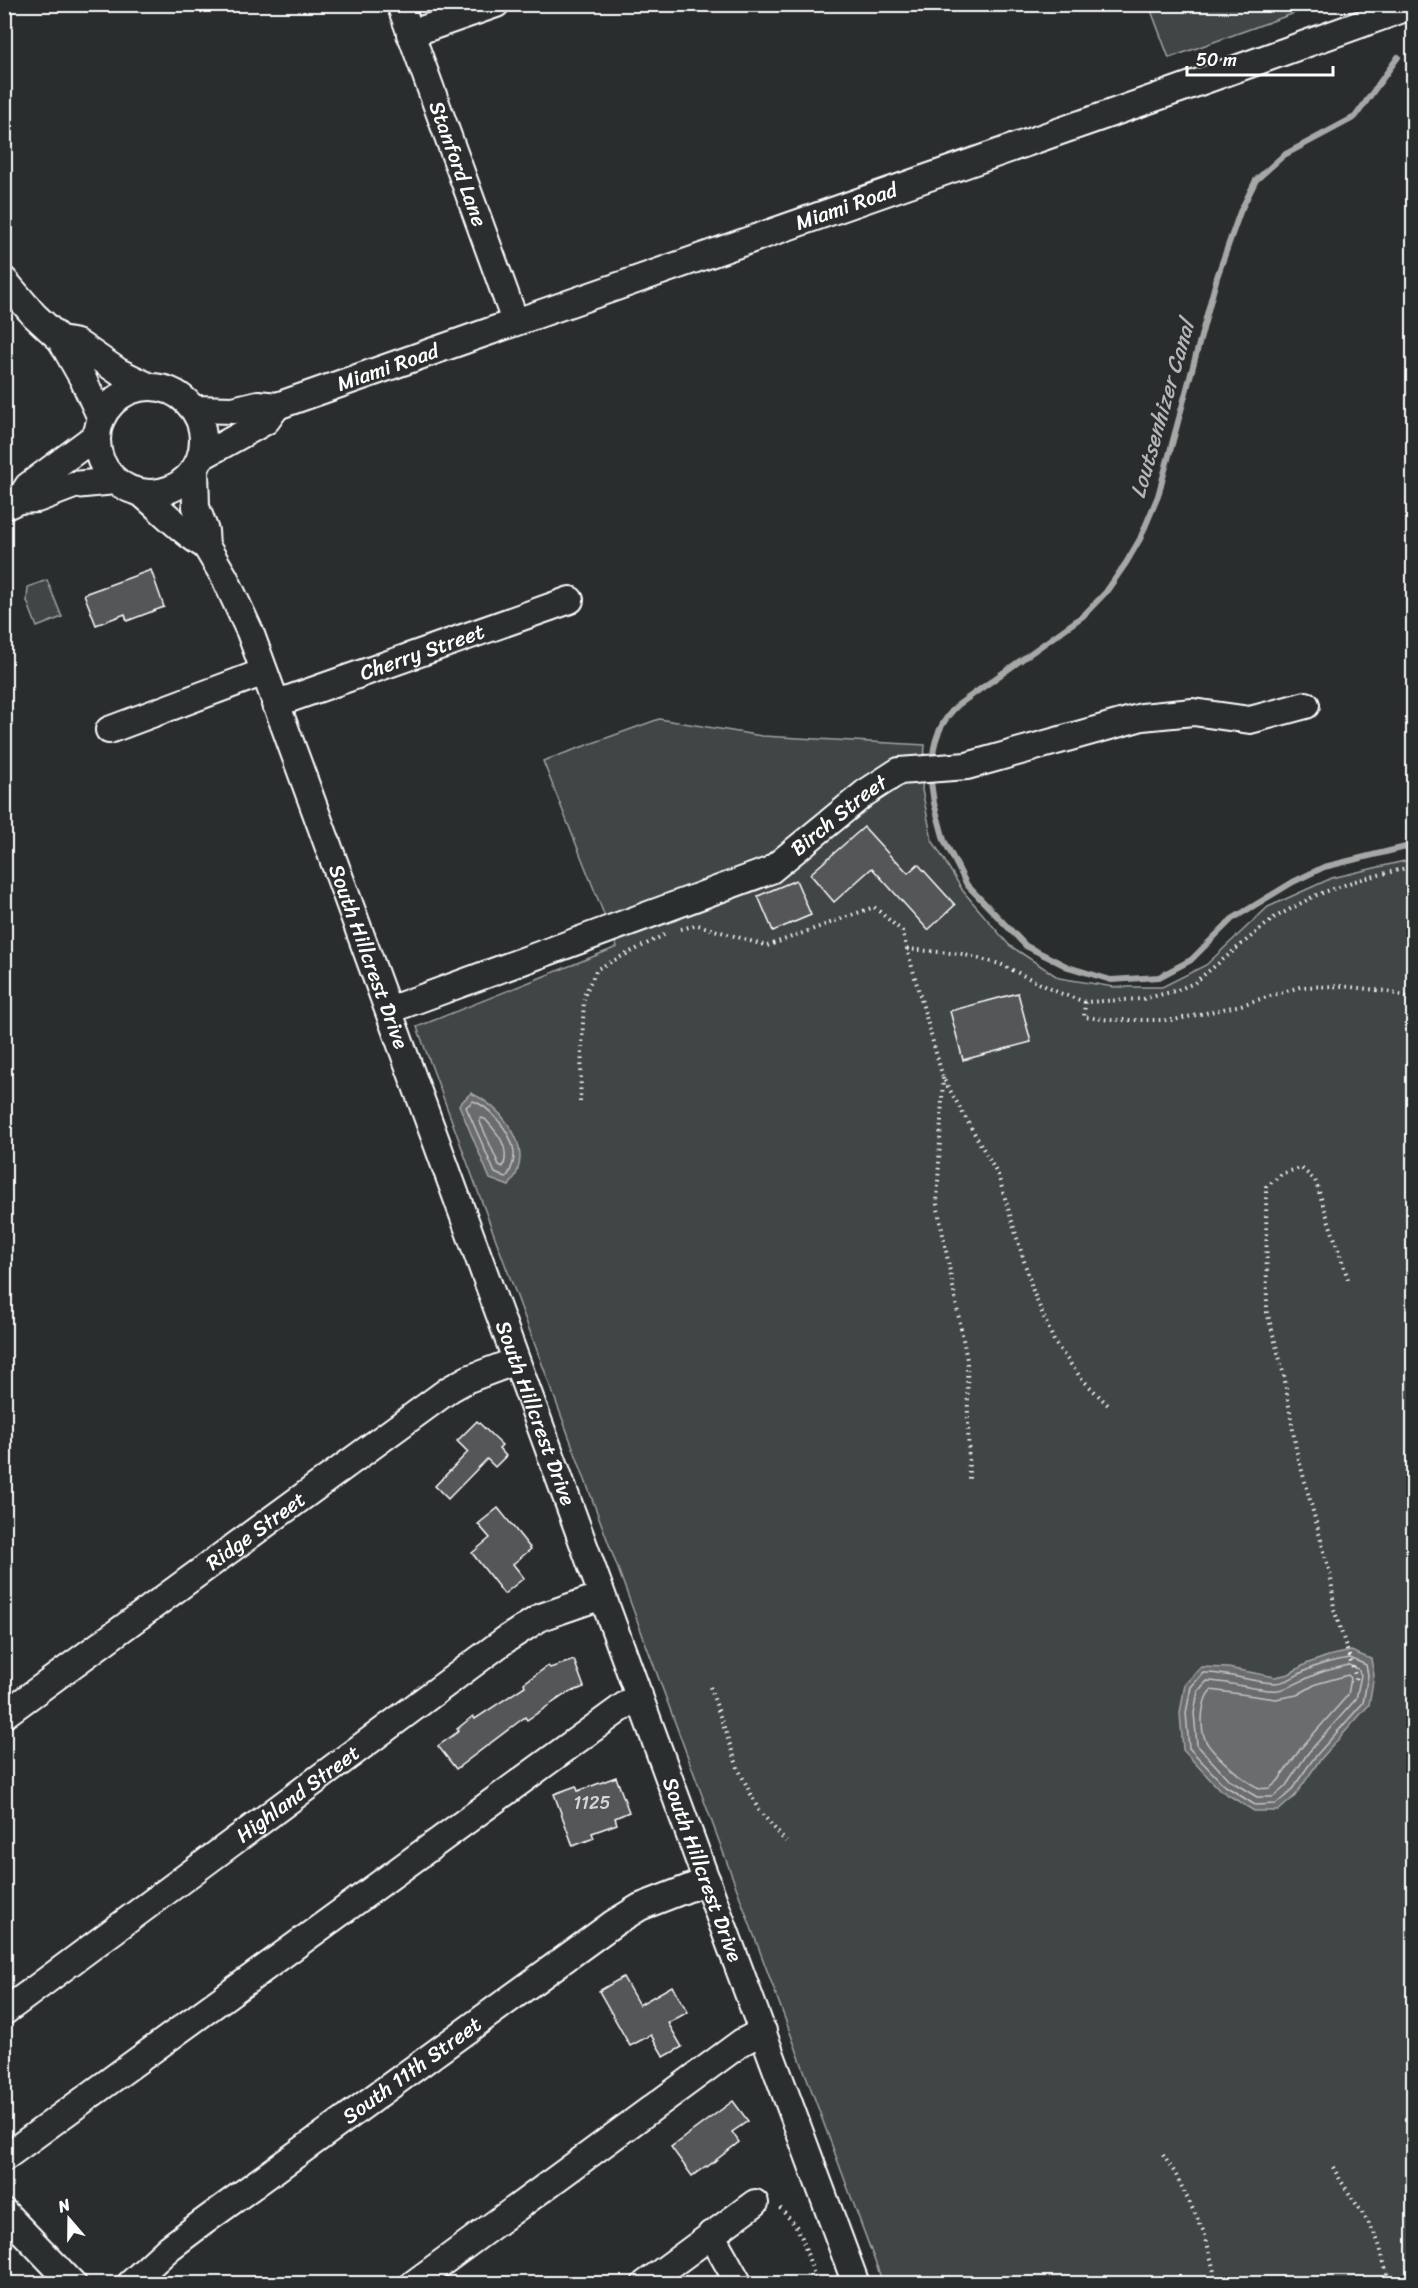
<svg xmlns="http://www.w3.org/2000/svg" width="1418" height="2288" font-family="Sriracha,sans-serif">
<rect width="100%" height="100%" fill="#2a2d2e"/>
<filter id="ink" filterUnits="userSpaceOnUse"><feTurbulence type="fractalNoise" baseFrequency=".0167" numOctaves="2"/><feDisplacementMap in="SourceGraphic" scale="12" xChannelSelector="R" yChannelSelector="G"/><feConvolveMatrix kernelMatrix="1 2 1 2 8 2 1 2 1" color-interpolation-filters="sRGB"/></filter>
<g filter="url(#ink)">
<g fill="#414445" stroke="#a0a2a2" stroke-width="1.5">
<polygon points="1149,5 1149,4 1317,5 1169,58"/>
<polygon points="47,580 62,617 37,627 27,601 28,587"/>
<polygon points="659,719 762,736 925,745 922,790 932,840 963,891 1009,945 1059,978 1114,987 1162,987 1206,965 1268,907 1332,878 1413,859 1413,2283 883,2283 417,1027 617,947 543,761"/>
</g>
<g fill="#6a6c6d" stroke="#a6a7a7" stroke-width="1.5">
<path d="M471 1093C497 1105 528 1138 518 1169 517 1175 512 1181 509 1186L490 1179 459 1105Z"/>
<polygon points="1351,1651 1371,1659 1374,1675 1369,1705 1319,1761 1295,1796 1278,1811 1254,1811 1220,1790 1183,1750 1180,1713 1185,1684 1201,1667 1228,1668 1275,1677 1289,1674 1306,1664 1328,1656"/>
</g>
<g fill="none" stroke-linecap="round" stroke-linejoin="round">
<g stroke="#c3c4c5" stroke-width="1.5">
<path d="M473 1101C489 1106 509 1130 513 1147 516 1157 512 1170 506 1178L495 1173 466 1107Z"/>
<path d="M481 1118 485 1119C497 1132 511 1148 503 1167L499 1165 480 1122Z"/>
<path d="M1350 1658 1366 1665 1368 1675 1363 1703 1314 1758 1290 1792 1276 1804 1255 1805 1224 1785 1189 1748 1186 1713 1191 1687 1203 1673C1227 1672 1250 1682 1274 1683 1288 1683 1297 1674 1309 1669 1322 1663 1336 1660 1350 1658Z"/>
<path d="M1349 1665 1358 1669 1361 1675 1356 1699 1308 1753 1285 1787 1273 1797H1257L1229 1780 1197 1745 1194 1713 1198 1691 1207 1681C1229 1681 1259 1692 1278 1690 1291 1688 1300 1681 1312 1676 1324 1670 1337 1668 1349 1665Z"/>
<path d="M1348 1675 1351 1678 1348 1695 1301 1748 1278 1781 1270 1788C1268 1788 1261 1789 1260 1788 1248 1785 1209 1751 1205 1739 1200 1727 1201 1700 1211 1690L1276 1699 1297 1695 1316 1684Z"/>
</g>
<g stroke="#a6a7a7" stroke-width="6">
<path d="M933 755C935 735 943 719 958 705L1083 616 1106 592 1126 563 1140 539 1158 496 1217 277 1240 212 1256 180 1284 155 1355 117 1398 57"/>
<polyline points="931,782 934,803 944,840 967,885 1026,946 1068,967 1111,980 1159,977 1191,960 1232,919 1293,882 1324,867 1414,845"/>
</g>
</g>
<g fill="#555758" stroke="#fff" stroke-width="1.5">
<polygon points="151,570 164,607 127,621 125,614 96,625 84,594"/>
<polygon points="864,827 895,861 896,860 908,873 918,864 955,905 928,930 872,868 834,902 810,874"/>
<polygon points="796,880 811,915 773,931 758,896"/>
<polygon points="1018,993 1031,1042 963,1060 950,1011"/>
<polygon points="477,1421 502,1445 499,1448 506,1456 495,1467 487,1459 448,1499 435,1486 468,1452 457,1441"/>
<polygon points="498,1508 531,1549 513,1564 524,1578 504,1594 472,1553 490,1538 478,1524"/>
<polygon points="574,1660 584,1687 566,1694 527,1720 525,1717 456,1769 438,1746 459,1731 457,1729 473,1716 475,1719 525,1686 524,1683 548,1666 550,1668"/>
<polygon points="616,1777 629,1812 615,1818 617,1824 592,1833 594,1838 573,1846 554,1794 576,1786 578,1791"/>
<polygon points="623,1977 639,2005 672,1986 688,2012 668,2023 682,2047 664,2057 651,2035 630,2046 599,1991"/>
<polygon points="733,2101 748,2121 732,2132 739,2142 707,2167 706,2166 692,2176 671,2147"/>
</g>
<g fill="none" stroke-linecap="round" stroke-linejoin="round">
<defs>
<g id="minor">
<path id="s1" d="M400 4 515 321"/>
<polyline points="410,34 496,4"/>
<polyline points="4,280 34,315 61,340 83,379 101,418"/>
<polyline points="61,340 77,343 119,372 150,387"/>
<circle cx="150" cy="440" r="53"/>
<path id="s2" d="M194 409 233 410 258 404 277 406 1180 89 1414 5"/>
<polyline points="201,457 266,421 277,406"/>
<path id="s3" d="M195 470 196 507 205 531 206 546 225 578 250 632 715 1904 856 2284"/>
<path d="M141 493C162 510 184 534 206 546"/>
<polyline points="19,500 28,486 97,435"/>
<polyline points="4,507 19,500 37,499 74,485 115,481"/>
<path id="s4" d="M275 704 570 600"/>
<polyline points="109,730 264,672"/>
<path id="s5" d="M389 1010 771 870 865 793 899 771 967 766 1142 717 1193 712 1250 720 1306 705"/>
<path id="s6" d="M4 1715 450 1389 468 1379 516 1361"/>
<path id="s7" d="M4 2012 505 1640 541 1617 602 1596"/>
<polyline points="4,2158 639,1695"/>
<polyline points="4,2212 73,2284"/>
<polyline points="711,2234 739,2284"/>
<path id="s8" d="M130 2284 169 2248 202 2223 614 1923 640 1907 707 1881"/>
<polyline points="413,2284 742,2042 763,2031"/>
<polyline points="645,2284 755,2203"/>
</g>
</defs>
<use href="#minor" stroke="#fff" stroke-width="30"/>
<g stroke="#fff" stroke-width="4" stroke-dasharray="1.5 4.5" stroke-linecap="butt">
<polyline points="681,929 698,925 767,946 874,907 902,931 943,1078 998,1175 1034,1294 1055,1343 1081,1378 1110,1407"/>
<polyline points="907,949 961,954 1000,964 1057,992 1085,1002 1143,999 1175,991 1194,983 1274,918 1314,896 1355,881 1414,866"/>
<polyline points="1085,1002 1084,1017 1112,1020 1174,1020 1241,1005 1300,987 1342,986 1385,991 1414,999"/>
<polyline points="943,1078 937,1204 967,1360 969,1479"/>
<polyline points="580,1102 584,996 597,969 666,934"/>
<polyline points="1348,1279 1315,1180 1301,1168 1283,1173 1266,1187 1267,1312 1284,1375 1296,1449 1331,1577 1334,1609 1357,1681"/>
<polyline points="710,1687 738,1768 758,1809 786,1842"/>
<polyline points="1163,2155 1175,2173 1205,2234 1217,2284"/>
<path d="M1333 2167C1346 2192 1365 2213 1377 2239 1383 2254 1384 2269 1391 2284"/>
<polyline points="780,2208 796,2226 802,2238 817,2284"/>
</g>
<use href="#minor" stroke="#2a2d2e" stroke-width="26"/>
</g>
</g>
<g text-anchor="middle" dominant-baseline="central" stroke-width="4.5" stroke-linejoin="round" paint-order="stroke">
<g font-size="18" fill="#d4d5d5">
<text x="592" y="1803">1125</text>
</g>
<g font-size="21" fill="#fff" stroke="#2a2d2e">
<text stroke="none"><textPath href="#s1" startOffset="170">Stanford Lane</textPath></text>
<text stroke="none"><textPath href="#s2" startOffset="687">Miami Road</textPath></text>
<text stroke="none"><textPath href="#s2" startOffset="201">Miami Road</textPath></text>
<text stroke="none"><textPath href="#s4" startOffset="156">Cherry Street</textPath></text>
<text stroke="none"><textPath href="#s5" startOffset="494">Birch Street</textPath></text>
<text stroke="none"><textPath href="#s3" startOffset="520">South Hillcrest Drive</textPath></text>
<text stroke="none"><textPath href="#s3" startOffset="1006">South Hillcrest Drive</textPath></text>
<text stroke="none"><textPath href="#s6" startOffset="312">Ridge Street</textPath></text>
<text stroke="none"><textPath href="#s7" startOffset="366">Highland Street</textPath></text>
<text stroke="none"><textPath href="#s3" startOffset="1492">South Hillcrest Drive</textPath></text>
<text stroke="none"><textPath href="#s8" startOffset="354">South 11th Street</textPath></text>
</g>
<g font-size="22" font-style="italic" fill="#b4b6b6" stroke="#2a2d2e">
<text transform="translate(1162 409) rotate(-74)">Loutsenhizer Canal</text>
</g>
</g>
<rect width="1418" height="2288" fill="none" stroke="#2a2d2e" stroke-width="24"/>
<rect x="12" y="12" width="1394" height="2264" fill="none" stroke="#fff" stroke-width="2" filter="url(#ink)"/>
<g transform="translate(69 2219) rotate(340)" stroke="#2a2d2e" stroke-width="4.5" paint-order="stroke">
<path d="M0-4.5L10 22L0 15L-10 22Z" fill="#ffffff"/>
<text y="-9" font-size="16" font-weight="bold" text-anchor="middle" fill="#ffffff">N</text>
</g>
<path d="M1187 66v9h146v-9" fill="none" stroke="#ffffff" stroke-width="3"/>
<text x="1196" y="66" font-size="18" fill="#ffffff" stroke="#2a2d2e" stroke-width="4.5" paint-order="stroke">50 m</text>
</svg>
